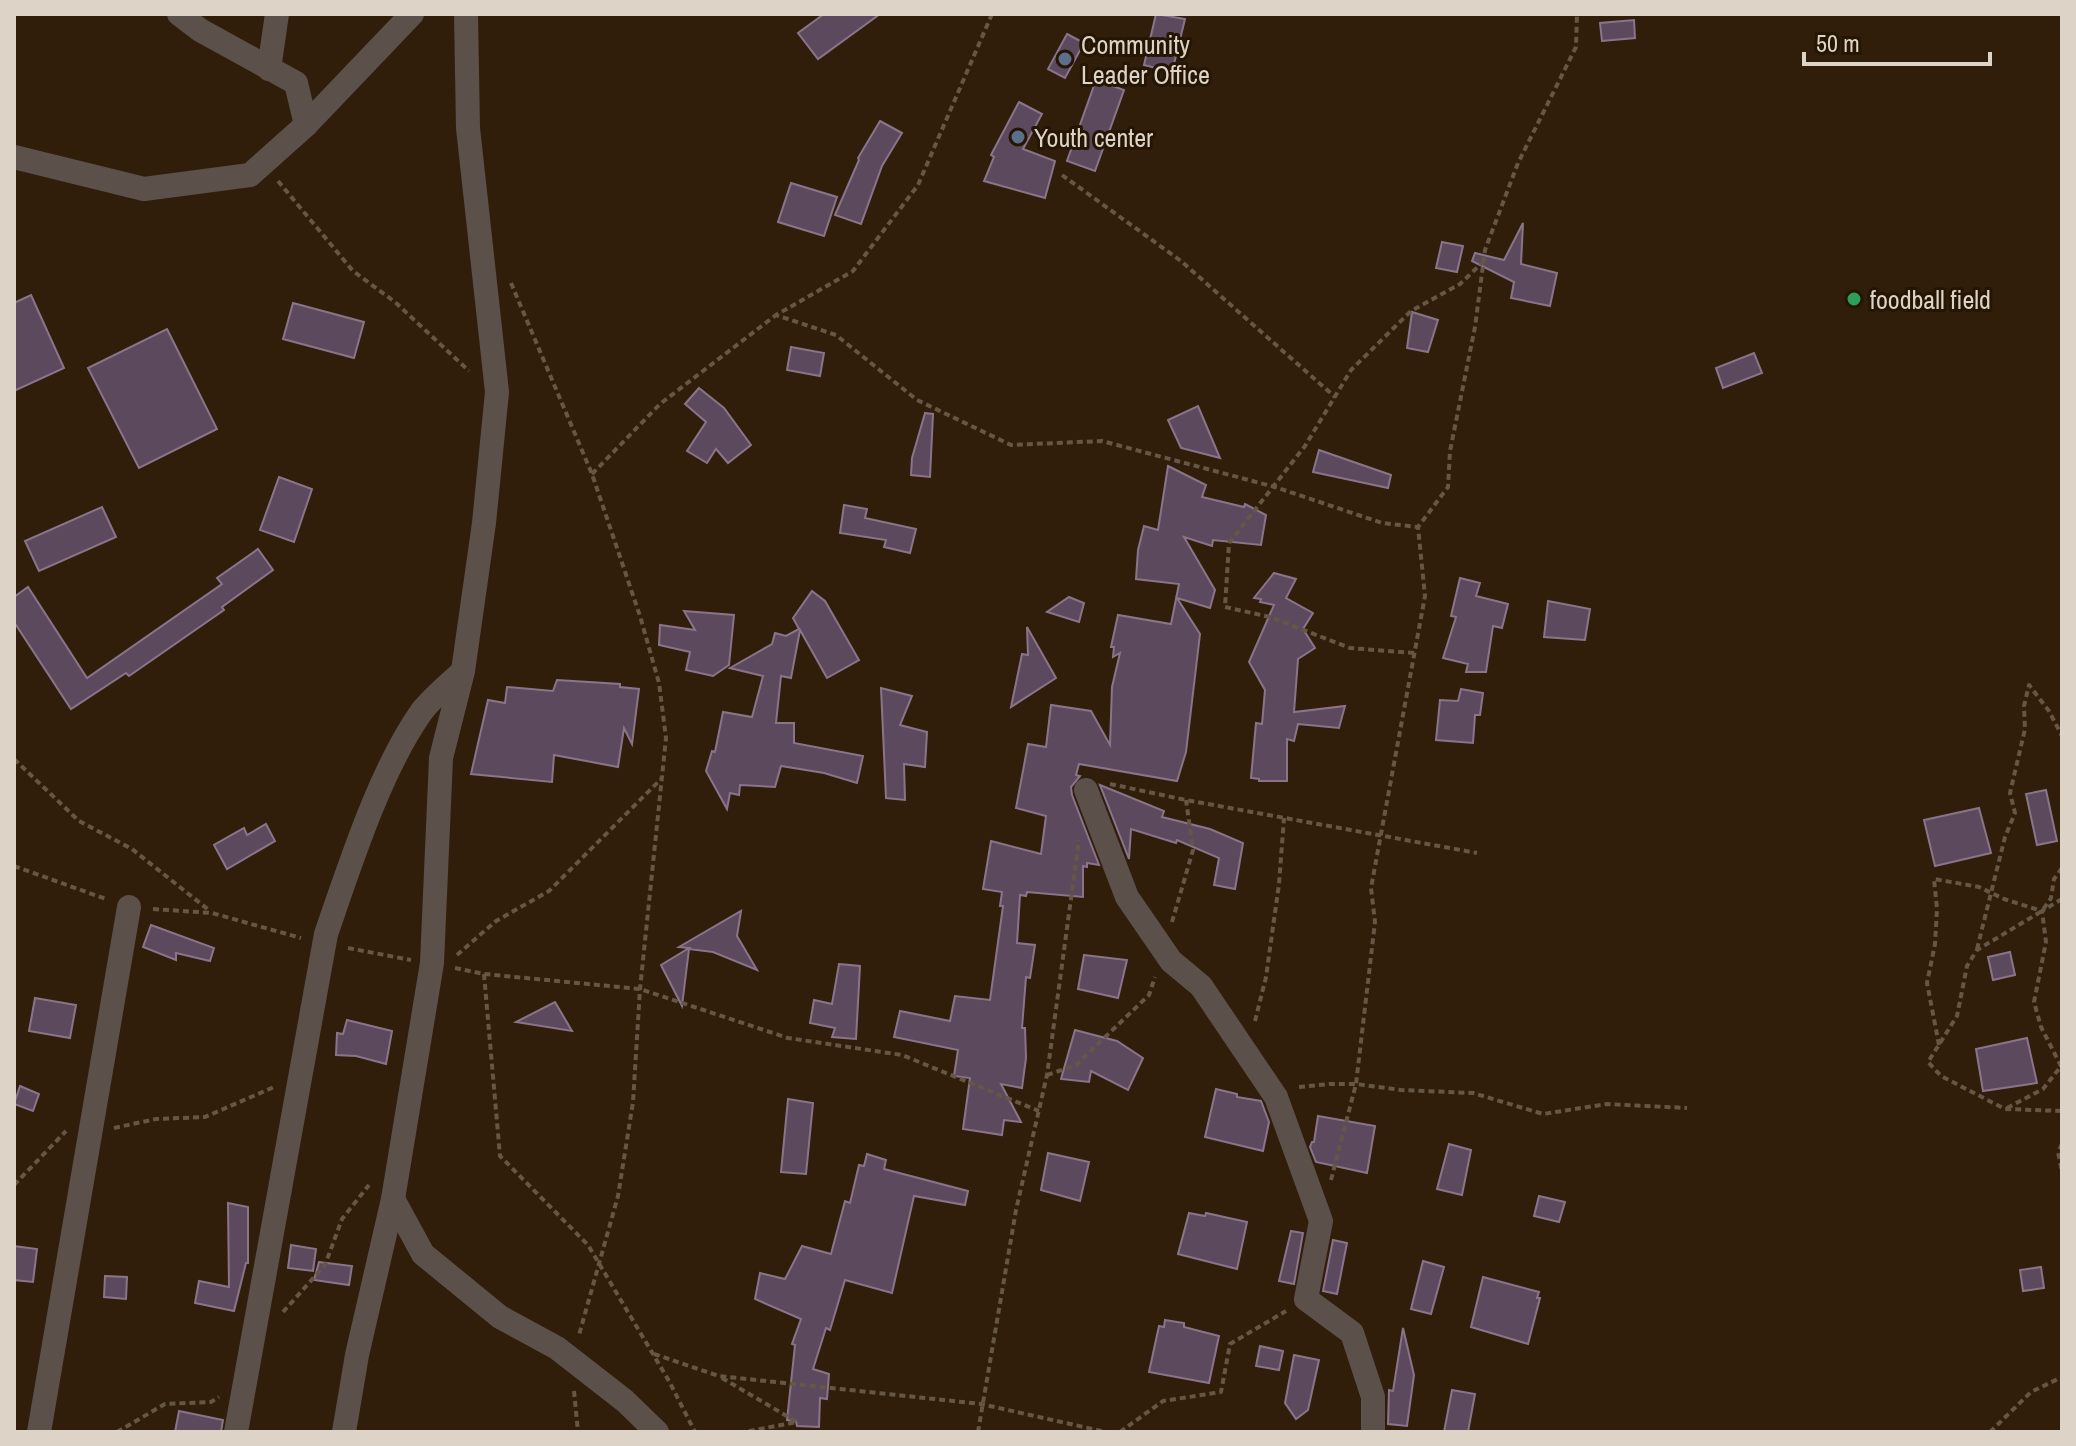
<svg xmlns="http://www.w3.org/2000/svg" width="2076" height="1446" font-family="'Archivo Narrow',sans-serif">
<rect width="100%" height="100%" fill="#301e0b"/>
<g fill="#5d495d" stroke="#8a748a" stroke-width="2">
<polygon points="824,14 880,14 818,59 798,33"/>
<polygon points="1156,14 1185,19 1172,72 1144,65"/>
<polygon points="1634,20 1635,38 1602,41 1600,23"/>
<polygon points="1067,34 1084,43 1065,78 1048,69"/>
<polygon points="1096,80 1124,90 1095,171 1067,161"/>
<polygon points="1019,102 1042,114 1023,149 1055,161 1045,198 984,181 994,157 991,155"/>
<polygon points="880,121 902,133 882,166 861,224 835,215 859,160 858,158"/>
<polygon points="791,183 837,197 824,236 778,222"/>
<polygon points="1523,223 1521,264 1557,273 1550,306 1511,298 1514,282 1472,261 1475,253 1504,260"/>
<polygon points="1442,242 1463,246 1457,272 1436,268"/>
<polygon points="31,295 64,368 14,391 14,303"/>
<polygon points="293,303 364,322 354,358 283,339"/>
<polygon points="1412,312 1438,320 1428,352 1407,348"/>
<polygon points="167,329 217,429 139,468 88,368"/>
<polygon points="791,347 824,353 820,376 787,370"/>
<polygon points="1754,353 1762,373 1723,388 1716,368"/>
<polygon points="699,388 724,408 751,445 728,463 716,449 707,463 687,451 706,422 685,404"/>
<polygon points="1198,406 1220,458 1181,448 1168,420"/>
<polygon points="925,413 933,414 930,477 911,475 912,458"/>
<polygon points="1319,450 1391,475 1388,488 1313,472"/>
<polygon points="1168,466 1206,485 1202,497 1244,507 1245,504 1266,515 1261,545 1213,540 1212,546 1184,537 1215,590 1210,608 1177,598 1200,634 1186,752 1177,781 1079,764 1076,775 1080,776 1071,787 1072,795 1099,865 1087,863 1087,867 1083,866 1083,897 1027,892 1026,896 1020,895 1017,943 1035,945 1030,978 1026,977 1022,1028 1025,1028 1026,1058 1022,1088 1001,1084 1021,1122 1004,1120 1002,1135 963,1129 970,1078 954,1076 958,1050 894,1037 900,1011 950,1021 955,996 990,1000 1003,906 1000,906 1002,892 983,889 991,841 1041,854 1046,816 1016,808 1028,744 1046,747 1051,705 1091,711 1110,745 1112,687 1120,653 1113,657 1114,647 1111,647 1118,615 1171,624 1179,584 1136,579 1138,550 1144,526 1158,530"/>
<polygon points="279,477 312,489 294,542 260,530"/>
<polygon points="844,505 867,509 865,518 916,529 910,553 884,547 886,540 840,533"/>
<polygon points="102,507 116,537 39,571 25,541"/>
<polygon points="258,549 273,570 222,607 224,610 129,676 126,673 71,709 14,622 14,597 28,587 87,678 222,584 217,578"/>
<polygon points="1274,573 1296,579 1286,598 1313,613 1303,629 1315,648 1298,659 1294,712 1345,706 1339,728 1298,724 1294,741 1287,739 1287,781 1259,781 1259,779 1251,778 1256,723 1262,724 1265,690 1249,662 1274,605 1260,602 1261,599 1254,598"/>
<polygon points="1460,578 1480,583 1476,596 1508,604 1502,628 1493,626 1486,672 1466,672 1468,664 1443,658 1456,617 1451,616"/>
<polygon points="812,591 825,601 859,660 827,678 800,630 791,678 781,676 776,723 794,723 794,743 863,756 857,783 824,773 781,766 775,787 740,785 739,795 730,793 727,809 706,771 712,751 715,752 723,712 752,717 763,676 730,668 772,644 775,633 786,636 799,629 793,618"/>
<polygon points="1069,597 1084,603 1079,622 1047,612"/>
<polygon points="1548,601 1590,609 1585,640 1544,637"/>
<polygon points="684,611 734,615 729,665 713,676 686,670 690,652 659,645 660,625 695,630"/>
<polygon points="1027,627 1056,678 1011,707 1022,654 1028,655"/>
<polygon points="557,680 620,684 620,687 639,689 632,744 624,728 618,767 554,755 552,782 471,774 488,700 505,703 507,687 553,691"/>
<polygon points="881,688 912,696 900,725 927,732 925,767 904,764 905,800 886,798"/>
<polygon points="1461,689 1483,693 1480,715 1475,715 1473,743 1436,740 1440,700 1458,701"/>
<polygon points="1100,785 1164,811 1162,817 1210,829 1243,843 1235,889 1214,885 1219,858 1177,840 1176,843 1131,829 1129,859"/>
<polygon points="2046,790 2057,841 2037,845 2026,794"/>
<polygon points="1979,808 1991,853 1935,866 1924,820"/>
<polygon points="266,824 275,841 227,869 214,845 244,828 247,835"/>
<polygon points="741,911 737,936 757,970 713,952 689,949 682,1006 661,965 689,948 679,947"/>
<polygon points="151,925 214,948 210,961 176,953 176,960 143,947"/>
<polygon points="2010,952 2015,975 1993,980 1988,957"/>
<polygon points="1084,955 1127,960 1118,998 1078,989"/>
<polygon points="839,964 860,966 856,1039 832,1037 835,1028 810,1023 814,1000 832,1004"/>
<polygon points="35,998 76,1005 70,1038 29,1031"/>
<polygon points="555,1002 572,1031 516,1022"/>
<polygon points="347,1020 392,1031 386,1064 356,1056 336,1055 337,1033 343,1034"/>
<polygon points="1075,1030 1117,1041 1143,1058 1128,1090 1091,1071 1089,1082 1061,1079"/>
<polygon points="2027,1038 2037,1083 1983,1091 1976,1049"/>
<polygon points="20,1086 39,1094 33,1111 14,1104"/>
<polygon points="1216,1089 1237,1094 1237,1097 1261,1101 1269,1122 1263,1151 1205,1137"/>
<polygon points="788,1099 813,1103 806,1174 781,1172"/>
<polygon points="1318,1116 1375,1126 1367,1173 1316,1162 1310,1147 1312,1142 1314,1142"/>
<polygon points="1449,1144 1471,1150 1462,1195 1437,1189"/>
<polygon points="1048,1153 1089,1162 1080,1201 1041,1190"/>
<polygon points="867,1154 886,1160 884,1169 968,1191 965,1205 914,1196 892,1293 845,1280 830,1330 826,1328 813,1369 829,1374 827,1399 820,1398 819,1427 797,1426 796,1421 787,1420 795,1345 792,1344 801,1319 755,1299 760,1273 785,1279 802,1246 831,1254 845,1201 850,1203 859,1165 864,1166"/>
<polygon points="1539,1196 1565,1202 1559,1222 1534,1216"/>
<polygon points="228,1203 248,1207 248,1263 246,1263 234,1311 195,1303 199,1281 229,1287"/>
<polygon points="1189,1213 1205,1216 1206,1213 1247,1222 1237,1269 1178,1254"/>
<polygon points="1291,1231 1303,1233 1294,1284 1279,1281"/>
<polygon points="1333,1240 1347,1243 1337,1294 1323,1291"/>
<polygon points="291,1245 316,1249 313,1271 288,1268"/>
<polygon points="14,1246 37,1249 33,1282 14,1280"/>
<polygon points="1423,1261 1444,1267 1431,1314 1411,1309"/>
<polygon points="319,1262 352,1266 349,1285 314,1280"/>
<polygon points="2041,1267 2044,1288 2023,1291 2020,1270"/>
<polygon points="105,1276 127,1277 126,1299 104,1297"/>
<polygon points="1483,1277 1539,1292 1537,1298 1540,1298 1528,1344 1471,1327"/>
<polygon points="1165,1320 1184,1323 1184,1327 1219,1336 1209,1383 1149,1372 1159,1326 1164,1327"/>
<polygon points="1403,1328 1414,1375 1407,1426 1388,1424 1389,1390 1393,1391"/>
<polygon points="1260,1346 1283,1351 1279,1370 1256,1366"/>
<polygon points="1294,1355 1319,1360 1308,1410 1296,1419 1285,1403"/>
<polygon points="1452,1390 1475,1394 1468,1432 1444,1432"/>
<polygon points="179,1411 223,1420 221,1432 175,1432"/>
</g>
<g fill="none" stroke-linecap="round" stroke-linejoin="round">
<g stroke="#665645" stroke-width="4" stroke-dasharray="6 4" stroke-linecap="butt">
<polyline points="992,14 918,185 853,271 776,315 836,335 917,400 1011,445 1102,441 1275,487 1382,523 1418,527"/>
<polyline points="1062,175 1181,261 1335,397"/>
<polyline points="278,181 353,271 395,302 469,371"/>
<polyline points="511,283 592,474 640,616 659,683 666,738 640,989 633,1102 618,1196 579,1335"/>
<polyline points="592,474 660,404 776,315"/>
<polyline points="1414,653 1350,648 1270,617 1225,607 1229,543 1305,446 1351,370 1411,311 1460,284 1483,262"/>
<polyline points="14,759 79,821 132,849 210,911"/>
<polyline points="1110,784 1186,800 1477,853"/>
<polyline points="14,866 106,899"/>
<polyline points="2062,868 2054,879 2051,898 2042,911 1977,950 1967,966 1957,1016 1928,1062 1941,1076 2005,1109 2062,1111"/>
<polyline points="2062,899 2042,911 2046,942 2034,1002 2041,1027 2062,1068"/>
<polyline points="153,909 212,913 301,938"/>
<polyline points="1172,922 1193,850 1186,800"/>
<polyline points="348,948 411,960"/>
<polyline points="1977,949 2005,837 2015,813 2010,793 2025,729 2024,706 2029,685 2049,711 2062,736"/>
<polyline points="457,955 496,921 549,891 661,779"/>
<polyline points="455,968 484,974 640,989 788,1038 902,1055 1039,1111"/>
<polyline points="484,974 500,1156 588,1245 669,1381 695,1432"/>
<polyline points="1255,1021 1266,977 1279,884 1284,818"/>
<polyline points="1939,1045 1927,983 1935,944 1937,909 1934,879 1979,887 2004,899 2042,911"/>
<polyline points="1047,1075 1076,1065 1149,995 1155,977"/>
<polyline points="1299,1087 1329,1084 1356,1084 1401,1090 1473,1093 1543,1114 1607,1104 1687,1108"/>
<polyline points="2007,1108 2043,1089 2062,1065"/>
<polyline points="114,1128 156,1119 205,1117 274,1087"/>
<polyline points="2062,1144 2058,1152 2062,1172"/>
<polyline points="1331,1180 1356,1084 1375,922 1371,888 1425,596 1418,527 1448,487 1450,451 1475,327 1485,250 1518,163 1576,47 1577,14"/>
<polyline points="14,1185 66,1131"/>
<polyline points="283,1312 325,1265 342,1219 369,1185"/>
<polyline points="654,1354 719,1376 981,1404 1106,1432"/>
<polyline points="722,1378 797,1422 744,1432"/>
<polyline points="574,1391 578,1432"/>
<polyline points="117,1432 165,1404 211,1402 219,1397"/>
<polyline points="978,1432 1016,1210 1047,1075 1079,840"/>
<polyline points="1120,1432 1163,1401 1221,1392 1230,1344 1286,1311"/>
<polyline points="1990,1432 2031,1392 2062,1377"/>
</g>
<g stroke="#5c504a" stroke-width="24">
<polyline points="179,14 200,30 296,83 306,125"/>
<polyline points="269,69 277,14"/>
<polyline points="14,157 144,189 250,175 306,125 412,14"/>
<polyline points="1086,790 1127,897 1171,961 1201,986 1276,1097 1321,1221 1306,1299 1352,1333 1373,1397 1373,1432"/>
<polyline points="393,1199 423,1254 500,1317 557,1348 625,1401 657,1432"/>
<polyline points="39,1432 129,907"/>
<path d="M236 1432 326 934C350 865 380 770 422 711 433 697 449 684 462 672"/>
<polyline points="344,1432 357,1355 393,1199 432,963 441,758 463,671 484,523 497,392 468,128 466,14"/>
</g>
</g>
<g fill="#5c6f8a" stroke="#251503" stroke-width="3">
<circle cx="1065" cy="59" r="8"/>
<circle cx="1018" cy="137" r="8"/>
</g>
<circle fill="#2e9e5b" stroke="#251503" stroke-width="3" cx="1854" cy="299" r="8"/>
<g text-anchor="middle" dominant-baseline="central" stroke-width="6" stroke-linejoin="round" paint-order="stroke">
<g font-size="26" fill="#ded3c7" stroke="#251503" text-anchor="start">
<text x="1081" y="44">Community<tspan x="1081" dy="30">Leader Office</tspan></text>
<text x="1034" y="137">Youth center</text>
<text x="1870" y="299">foodball field</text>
</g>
</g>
<rect width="2076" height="1446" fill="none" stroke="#ded3c7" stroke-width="32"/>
<path d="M1804 52v12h186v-12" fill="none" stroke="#ded3c7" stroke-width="4"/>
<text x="1816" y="52" font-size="24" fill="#ded3c7" stroke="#251503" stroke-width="6" paint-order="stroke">50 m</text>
</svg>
